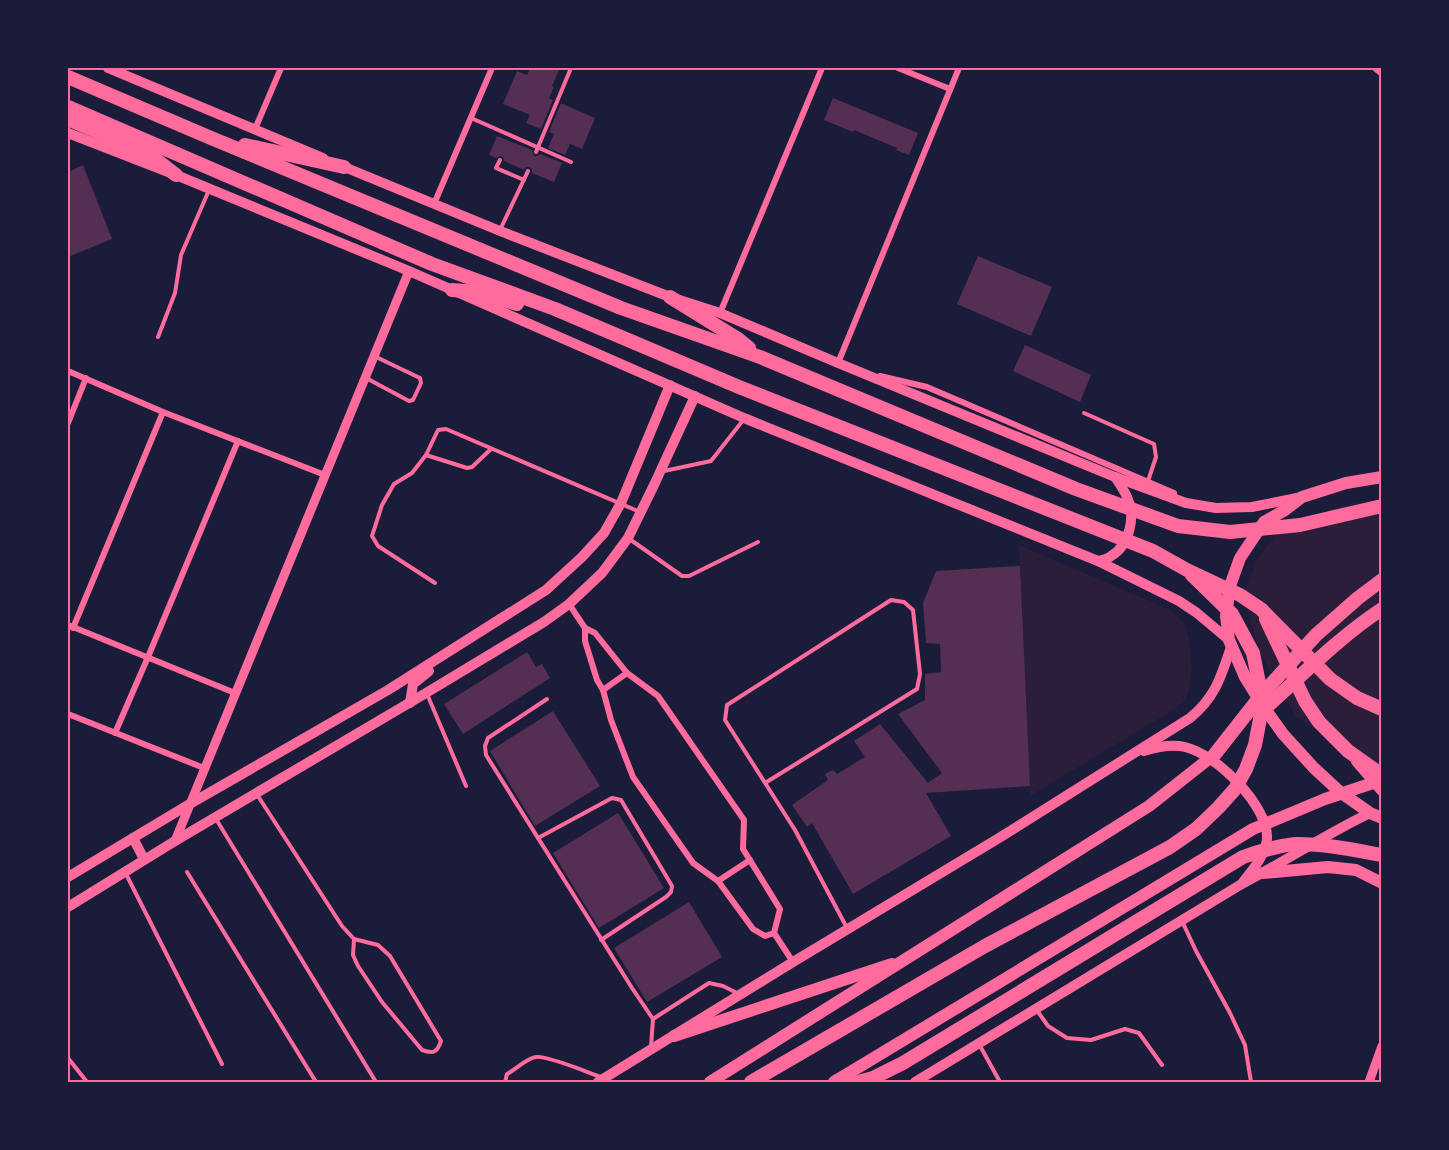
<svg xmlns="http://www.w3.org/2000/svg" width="1449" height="1150" font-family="Rubik,sans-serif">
<rect width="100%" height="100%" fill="#1b1b3a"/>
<g fill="#2a1e3b">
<polygon points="1381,499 1381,790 1348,751 1295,716 1258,648 1243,596 1258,558 1282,528 1343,505"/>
<path d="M1019 545 1169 609C1175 614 1182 619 1185 626 1192 640 1194 682 1187 696 1183 703 1177 707 1170 712L1030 796Z"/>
</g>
<g fill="#542f53">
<polygon points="530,68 560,68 552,86 554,87 549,98 553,100 541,129 526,123 530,115 503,104 517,71 527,75"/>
<polygon points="833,98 918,133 909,155 896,150 897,148 854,130 853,132 824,120"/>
<polygon points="561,103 595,118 582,149 570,144 565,155 548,148 554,134 549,132"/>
<polygon points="497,136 532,150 534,156 537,156 540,154 562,163 554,182 532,173 532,169 529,167 526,167 524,170 504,161 504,158 501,156 496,158 489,155"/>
<polygon points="83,165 112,239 68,257 68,172"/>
<polygon points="978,256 1052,287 1031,336 957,304"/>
<polygon points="1025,345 1091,375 1080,402 1013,371"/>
<polygon points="1020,566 1030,786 926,793 951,836 853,894 812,823 807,827 792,805 828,780 825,774 833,770 837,774 865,757 854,741 880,724 928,783 942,773 898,714 925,700 925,674 941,672 940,644 926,643 923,603 936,571"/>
<polygon points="527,652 536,667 542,664 550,678 463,734 444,704"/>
<polygon points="553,711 600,786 535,826 490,751"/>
<polygon points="618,813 664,888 599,928 553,853"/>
<polygon points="689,902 722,957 647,1002 614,948"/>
</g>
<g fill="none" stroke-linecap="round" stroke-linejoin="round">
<g stroke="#ff6b9d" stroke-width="4">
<polyline points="471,118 571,162"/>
<polyline points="536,152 571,68"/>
<polyline points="500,160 496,168 524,180"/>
<polyline points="500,230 528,171"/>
<polyline points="158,337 175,293 181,255 209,190"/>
<polyline points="366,378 409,401 413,400 421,383 420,378 374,356"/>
<polyline points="1084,413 1154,444 1156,457 1148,481"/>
<polyline points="491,449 472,467 467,468 426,455 438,430 446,429 640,512"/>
<polyline points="426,455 412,473 394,484 382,505 372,536 378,546 435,583"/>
<polyline points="664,471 711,461 744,419"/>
<polyline points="628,538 682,576 689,576 758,542"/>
<polyline points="427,694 466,786"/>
<polyline points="547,699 488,738 485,746 486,755 632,988 653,1019"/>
<polyline points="765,783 917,689 920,674 913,610 904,602 891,600 727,705 725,720 795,830 847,928"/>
<path d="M256 793 342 926 354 939 378 945 390 956 441 1041C437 1053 433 1054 422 1050L382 1002 358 966 353 955 354 939"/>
<polyline points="216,819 376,1082"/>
<polyline points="538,838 612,798 621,800 672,886 671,892 666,897 601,940"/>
<polyline points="125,872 222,1064"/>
<polyline points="187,872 316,1082"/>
<polyline points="1182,921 1196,951 1230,1013 1245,1045 1251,1082"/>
<polyline points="1036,1009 1048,1026 1067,1038 1091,1040 1125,1029 1139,1033 1162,1065"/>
<polyline points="979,1044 1000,1082"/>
<polyline points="651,1047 653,1019 709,983 723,986 737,993"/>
<polyline points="68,1058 87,1082"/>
<path d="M505 1082 507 1074C516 1069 527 1058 536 1057 547 1055 589 1073 601 1077"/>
</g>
<g stroke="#ff6b9d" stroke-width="6">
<polyline points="898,68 950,89"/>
<polyline points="255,129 281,68"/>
<polyline points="434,204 492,68"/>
<polyline points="720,313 822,68"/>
<polyline points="838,363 959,68"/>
<polyline points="68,371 163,412 325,475"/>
<polyline points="880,376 927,387 1174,493"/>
<polyline points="68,423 86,378"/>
<polyline points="569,604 585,628"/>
<polyline points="68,625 235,693"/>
<polyline points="73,628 163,412"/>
<polyline points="603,690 627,673"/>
<polyline points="68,714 204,768"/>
<polyline points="115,733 148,657 238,441"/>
<polyline points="718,881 750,860"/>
<polyline points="774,933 765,936 753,929 718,881 693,863 633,777 611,720 603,690 597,680 585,641 585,628 595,633 627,673 658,696 744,820 743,849 780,909 774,933 793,962"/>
</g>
<g stroke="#ff6b9d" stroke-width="9">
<polyline points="1377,68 1382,72"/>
<polyline points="175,841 409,271"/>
<polyline points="1369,1082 1382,1046"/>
</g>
<g stroke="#ff6b9d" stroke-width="10">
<polyline points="108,68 323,158"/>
<polyline points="68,133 176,175 409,271 744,418 1098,561 1179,601 1197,613 1229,640"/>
<polyline points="337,164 500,231 670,297 720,313 838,363 1115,477 1186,503 1216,508 1252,507 1302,497"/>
<path d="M1098 561C1102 560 1108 559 1111 556 1130 545 1136 516 1127 497 1124 490 1119 483 1115 477"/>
<polyline points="410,703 413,684 429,671"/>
<path d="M1144 751C1157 747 1172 744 1185 747 1216 754 1269 806 1267 839 1265 856 1253 869 1243 882"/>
<polyline points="133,838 144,859"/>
<polyline points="68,877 188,805 388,690 546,590 582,557 604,533 621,503 670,385"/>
<polyline points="68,907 175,841 426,693 544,622 569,604 602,573 628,538 654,485 695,396"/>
<path d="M598 1082 793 962 999 838 1190 718C1215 698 1221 677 1231 647"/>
<path d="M915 1082 1240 885C1284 862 1326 834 1370 813"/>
</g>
<g stroke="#ff6b9d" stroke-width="12">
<polyline points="1382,477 1346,483 1302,497 1285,510 1264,522 1240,558 1230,586 1226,616 1229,640 1245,677 1263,706 1283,734 1314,768 1340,792 1370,813 1382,818"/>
<polyline points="1357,761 1382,790"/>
<polyline points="1263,873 1328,867 1356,870 1382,883"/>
</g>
<g stroke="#ff6b9d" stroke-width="12">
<polyline points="674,1036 892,964"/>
<polyline points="710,1082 1149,806 1215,754"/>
<polyline points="834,1082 1253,829 1325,799 1382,780"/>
</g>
<g stroke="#ff6b9d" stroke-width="14">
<polyline points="68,77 211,138 621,308 760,357 1076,489 1178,526 1230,532 1300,525 1382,506"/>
<polyline points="68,107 432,264 555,309 739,387 1153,551 1187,570 1240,595 1261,609 1330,679 1357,698 1382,709"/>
<polyline points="68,119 149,154 176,175"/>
<polyline points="245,145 344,167"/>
<polyline points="452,290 478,292 517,304"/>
<polyline points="670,297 738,339 749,348"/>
<polyline points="1266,619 1305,701 1319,722 1348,751 1382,775"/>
<path d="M1260 713C1298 679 1339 637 1382 609"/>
<polyline points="1215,754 1263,693 1316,635 1358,598 1382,580"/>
<polyline points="837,1081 849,1082"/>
<polyline points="751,1082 985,946 1170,847 1196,829 1218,808 1235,789 1246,769 1255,745 1263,703 1253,653 1232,614 1192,575"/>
<path d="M858 1082 873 1078 903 1063 1243 857C1257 852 1284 844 1298 844 1326 844 1354 850 1382 855"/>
</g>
</g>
<rect width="1449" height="1150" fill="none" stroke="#1b1b3a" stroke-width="138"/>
<rect x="69" y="69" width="1311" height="1012" fill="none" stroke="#ff6b9d" stroke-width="2"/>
</svg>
